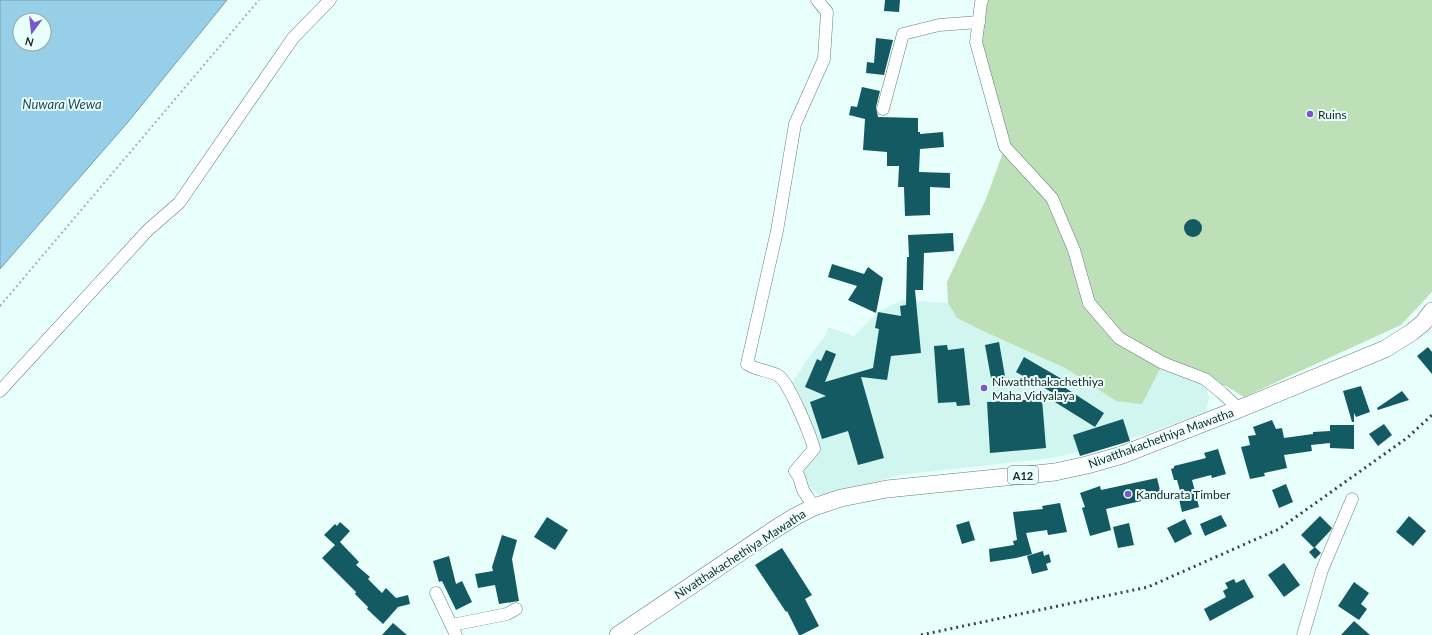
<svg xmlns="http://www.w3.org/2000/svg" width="1432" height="635" font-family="Lato,sans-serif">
<rect width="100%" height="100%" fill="#e9fffb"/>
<polygon fill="#d1f5ef" points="903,300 948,303 957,318 983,331 1065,368 1116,401 1163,363 1205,379 1209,398 1206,412 1140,436 1053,458 899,475 866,485 819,495 799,477 814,449 788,388 814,350 826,335 828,327 854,336 879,311"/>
<polygon fill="#bee0b9" points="982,0 1432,0 1432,292 1401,325 1244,397 1228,387 1163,363 1142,404 1116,401 1065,368 983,331 957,318 948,303 947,282 986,199 1005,147 976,42"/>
<path fill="#98cfe8" stroke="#749eae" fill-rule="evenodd" d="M0 0H227L128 122 0 269ZM20 20H44V44H20Z"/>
<g fill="#145a62">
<polygon points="885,0 900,0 899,12 884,11"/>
<polygon points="876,38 893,40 884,75 866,73 867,62 874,63"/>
<polygon points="862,87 880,91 876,107 878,117 918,118 918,132 920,132 920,134 943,132 944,147 920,149 919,172 950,173 950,188 930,187 930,215 905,216 904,187 898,187 899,166 887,166 887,152 863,150 865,119 849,115 851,106 857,107"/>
<circle cx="1193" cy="228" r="9"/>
<polygon points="953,233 954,251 924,253 923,290 915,290 921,353 891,356 887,380 861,377 884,458 858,465 848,431 822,439 810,402 826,396 805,387 817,359 821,361 826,350 836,354 825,382 873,368 879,329 875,328 878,312 901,316 900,306 906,305 907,257 909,257 908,235"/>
<polygon points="832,264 864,274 868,267 883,278 876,313 848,300 857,286 828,277"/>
<polygon points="999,342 1006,382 992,384 985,345"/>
<polygon points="947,345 948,350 964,348 970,405 957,406 956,402 938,403 934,346"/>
<polygon points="1428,347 1432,352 1432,374 1417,356"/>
<polygon points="1024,357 1067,382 1064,387 1104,413 1095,427 1050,399 1062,398 1016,372"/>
<polygon points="1361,386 1370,412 1356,417 1354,413 1354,422 1352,422 1343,391"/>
<polygon points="1402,391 1409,400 1378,410 1377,408"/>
<polygon points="1042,399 1046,448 990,453 987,402"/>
<polygon points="1123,419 1130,441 1080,456 1073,435"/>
<polygon points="1272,420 1276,429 1282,428 1284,438 1313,434 1313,432 1330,431 1330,425 1354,425 1354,449 1330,448 1330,443 1311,445 1312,451 1284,455 1287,468 1264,473 1265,476 1250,479 1241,447 1250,445 1248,436 1256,435 1253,427"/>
<polygon points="1384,424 1392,435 1378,446 1369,434"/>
<polygon points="1218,449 1226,474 1212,478 1211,475 1192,480 1199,507 1182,512 1179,499 1182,498 1177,480 1174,480 1171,469 1174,468 1174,466 1206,458 1204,453"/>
<polygon points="1157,478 1161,494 1140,499 1141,501 1106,509 1111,530 1090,536 1082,508 1085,507 1080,493 1100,486 1101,490"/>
<polygon points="1286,484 1293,502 1279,508 1272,490"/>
<polygon points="1060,503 1067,532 1048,535 1047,530 1026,533 1032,554 1016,558 990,562 989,549 1014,545 1013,541 1017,540 1013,512 1043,509 1042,506"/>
<polygon points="1221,515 1227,526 1205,536 1200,524"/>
<polygon points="1320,516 1332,528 1330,531 1314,548 1301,535"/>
<polygon points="1409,516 1426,531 1413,546 1396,532"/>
<polygon points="547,517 568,530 555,550 534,537"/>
<polygon points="1185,519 1192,534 1175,543 1167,528"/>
<polygon points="969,521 975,540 962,544 956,525"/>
<polygon points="340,522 350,531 340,542 359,562 356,565 370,577 368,579 382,593 386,588 396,598 408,595 410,604 398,607 383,624 367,609 368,607 355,594 356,592 322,558 335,545 324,535 335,524 337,526"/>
<polygon points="1129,523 1134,545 1118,548 1113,527"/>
<polygon points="502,535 517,540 512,559 519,601 499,604 495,585 478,588 475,574 493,571 492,567"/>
<polygon points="1315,547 1321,553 1315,559 1309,552"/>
<polygon points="782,548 812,595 805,599 819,626 801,635 799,635 787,611 786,612 755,565"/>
<polygon points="1043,551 1044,556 1049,554 1051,562 1046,564 1048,570 1032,574 1027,556"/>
<polygon points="449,556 456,584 462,581 472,602 456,610 442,581 439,582 433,561"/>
<polygon points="1284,563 1300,585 1284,597 1268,575"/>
<polygon points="1234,579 1236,583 1244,579 1254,597 1210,621 1204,609 1226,597 1223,591 1228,588 1225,583"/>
<polygon points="1354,582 1369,593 1361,604 1367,609 1359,620 1338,606"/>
<polygon points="1354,621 1370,635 1341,635"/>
<polygon points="393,623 407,635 382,635"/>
</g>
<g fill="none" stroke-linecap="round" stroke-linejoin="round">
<defs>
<g id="minor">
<polyline points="982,0 981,3 976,42 1005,147 1052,198 1074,250 1089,303 1119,338 1163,363 1205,379 1222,393 1239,409"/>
<polyline points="883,109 903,34 939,25 979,22"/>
<polyline points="0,391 148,230 179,203 293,38 330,0"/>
<path d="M814 507 803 490 799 477 795 471 814 449C811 436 789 383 779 376 769 370 758 371 747 364L777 231 795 124 824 59 827 12 817 0"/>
<polyline points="436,593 456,635"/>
<polyline points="452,625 507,614 516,609"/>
<polyline points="1303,635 1322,570 1352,499"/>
</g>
<polyline id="highway" points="618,635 772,531 796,516 814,507 841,498 887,489 1055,472 1087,465 1122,455 1239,409 1385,349 1412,332 1423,323 1432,311"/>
</defs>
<use href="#minor" stroke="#657e7a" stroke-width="13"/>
<use href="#highway" stroke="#657e7a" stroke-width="18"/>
<polyline stroke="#a2b4b0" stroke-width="2" stroke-dasharray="2 3" stroke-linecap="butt" points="0,306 259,0"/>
<use href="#minor" stroke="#fff" stroke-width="12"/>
<use href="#highway" stroke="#fff" stroke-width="17"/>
<polyline stroke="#3b4644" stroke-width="3" stroke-dasharray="2 4" stroke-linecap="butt" points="921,635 1148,587 1279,529 1407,438 1432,415"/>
</g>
<g fill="#7856d0" stroke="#e9fffb" stroke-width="1.5">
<circle cx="1310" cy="114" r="4"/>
<circle cx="984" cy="388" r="4"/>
<circle cx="1128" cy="494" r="4"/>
</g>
<g text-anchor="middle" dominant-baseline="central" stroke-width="4" stroke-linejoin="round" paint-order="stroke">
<rect fill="#e9fffb" stroke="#5c6a67" stroke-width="1" x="1008" y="466" width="30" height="18" rx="3"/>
<g font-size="11" font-weight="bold" fill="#202a28">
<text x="1023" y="475">A12</text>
</g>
<g font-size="12" fill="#202a28" stroke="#e9fffb" text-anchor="start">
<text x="1318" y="114">Ruins</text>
<text x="992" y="381">Niwaththakachethiya<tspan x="992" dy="14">Maha Vidyalaya</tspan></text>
<text x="1136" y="494">Kandurata Timber</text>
</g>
<g font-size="12" fill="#202a28" stroke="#e9fffb">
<text transform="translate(1161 438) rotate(-20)">Nivatthakachethiya Mawatha</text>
<text transform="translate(740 554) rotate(-33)">Nivatthakachethiya Mawatha</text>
</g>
<g font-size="13" font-style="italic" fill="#1c495b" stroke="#e9fffb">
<text x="62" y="104">Nuwara Wewa</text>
</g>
</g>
<g transform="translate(32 32) rotate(195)"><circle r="19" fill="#e9fffb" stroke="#99aaa7"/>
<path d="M0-3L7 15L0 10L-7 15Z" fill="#7856d0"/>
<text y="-6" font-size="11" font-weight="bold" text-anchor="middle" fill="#202a28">N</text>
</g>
</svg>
